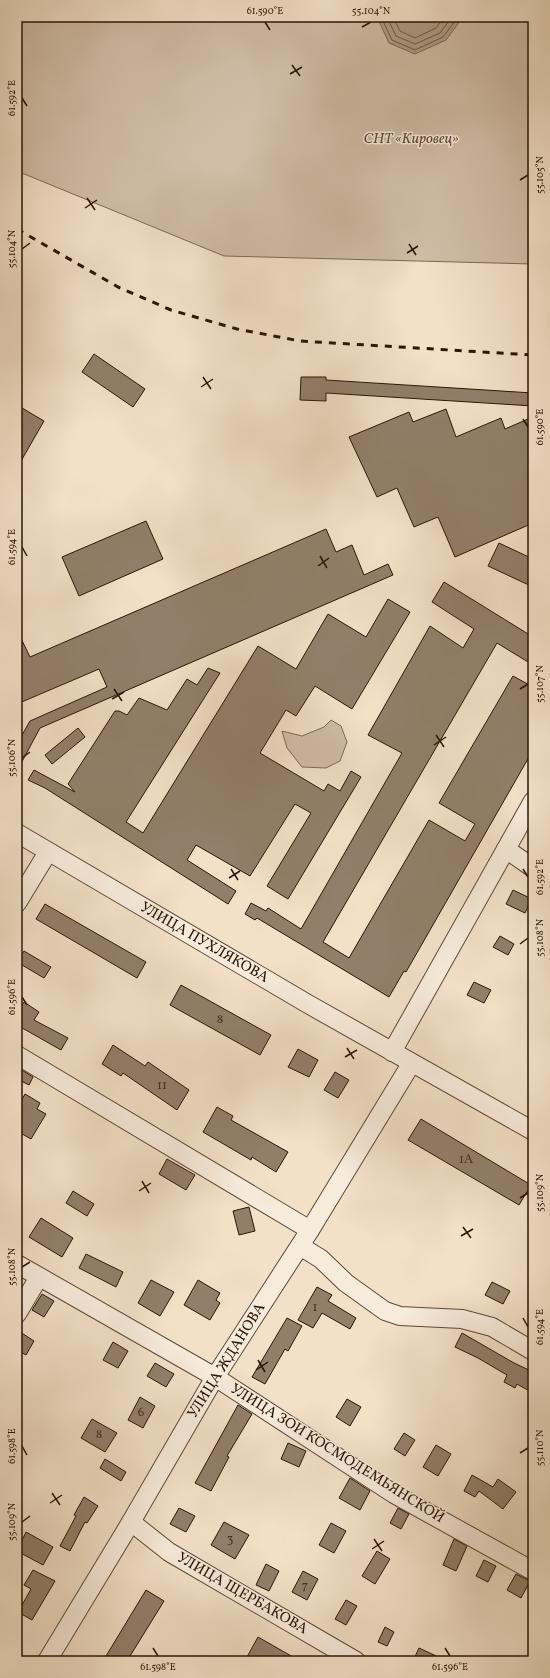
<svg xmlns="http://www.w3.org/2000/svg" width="550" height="1678" font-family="Vollkorn,serif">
<rect width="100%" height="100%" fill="#f2e0c7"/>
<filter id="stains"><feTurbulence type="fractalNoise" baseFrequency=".005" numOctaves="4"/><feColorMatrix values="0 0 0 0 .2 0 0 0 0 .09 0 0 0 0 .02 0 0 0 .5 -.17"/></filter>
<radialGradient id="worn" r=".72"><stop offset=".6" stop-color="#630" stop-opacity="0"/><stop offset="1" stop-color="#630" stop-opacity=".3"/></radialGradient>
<g fill="#d0bda6" stroke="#7e6956">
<polygon points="17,17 533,17 533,264 224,256 17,171"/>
<polygon points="331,720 341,726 347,742 340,761 326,768 302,767 287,748 282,731 302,736 324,727"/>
</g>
<polygon fill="#ae9b85" stroke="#7a6552" points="377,17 463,17 446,40 415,54 389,43"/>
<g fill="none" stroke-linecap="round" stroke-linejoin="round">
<g stroke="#6c5845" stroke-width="1">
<polyline points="381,17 392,40 415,50 443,37 458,17"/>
<polyline points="387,17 396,36 415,44 440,33 452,17"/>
<polyline points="393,17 400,31 415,38 436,28 444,17"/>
</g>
</g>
<g fill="#927f6a" stroke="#2b1505">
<polygon points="94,354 145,389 133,407 82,372"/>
<polygon points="301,377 326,377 326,380 533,393 533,406 326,393 326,401 300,400"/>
<polygon points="17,405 44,421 17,468"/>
<polygon points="446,409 456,437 501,418 505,429 528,419 533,432 533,523 455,557 438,517 414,527 397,488 377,497 349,437 409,412 413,422"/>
<polygon points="146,521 163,559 79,596 62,557"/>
<polygon points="326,529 336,552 352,545 364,575 388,564 393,575 40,728 17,771 17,744 30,721 107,687 99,669 17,704 17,630 30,657"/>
<polygon points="499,543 533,559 533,587 488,566"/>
<polygon points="444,582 533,637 533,665 497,643 323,942 349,958 429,820 465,841 475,824 439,803 513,676 533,687 533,750 406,972 404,971 389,997 257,918 255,920 245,914 251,903 266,911 268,908 301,929 402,753 368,735 430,626 463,648 474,629 432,602"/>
<polygon points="388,599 410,612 352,709 315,686 296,716 286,710 260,753 324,791 328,784 340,791 351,771 361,777 288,899 267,886 311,813 295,804 250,876 196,845 187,860 236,891 228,904 45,788 28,780 34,770 75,792 68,784 115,711 119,711 127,715 139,698 167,710 187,679 197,685 208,668 220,673 126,822 143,833 258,646 296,669 328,614 366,637"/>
<polygon points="78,728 85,737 52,764 45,755"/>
<polygon points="513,890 532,899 525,913 506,904"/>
<polygon points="45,904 146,962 137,978 36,919"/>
<polygon points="500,936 514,944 508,955 493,947"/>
<polygon points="24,951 51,967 44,978 17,962"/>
<polygon points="474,982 491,990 484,1003 467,995"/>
<polygon points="181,985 271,1035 260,1055 170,1005"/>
<polygon points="24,1002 39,1012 34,1020 68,1038 61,1050 17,1025 17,1013"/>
<polygon points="113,1045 145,1066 148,1062 189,1090 177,1110 123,1073 121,1076 102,1064"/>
<polygon points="298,1049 318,1060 309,1077 288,1067"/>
<polygon points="17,1067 33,1077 29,1085 17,1079"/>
<polygon points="335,1072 349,1080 338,1098 324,1090"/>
<polygon points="25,1094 40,1103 37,1109 46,1114 31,1139 17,1131 17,1108"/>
<polygon points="217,1107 233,1116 231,1120 288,1152 276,1172 252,1157 251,1160 203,1132"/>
<polygon points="421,1119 531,1185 519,1205 408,1140"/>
<polygon points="167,1159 195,1175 186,1190 159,1174"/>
<polygon points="73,1191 94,1204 87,1216 66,1203"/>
<polygon points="249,1207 255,1231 239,1235 233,1211"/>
<polygon points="41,1218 73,1238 62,1257 29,1237"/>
<polygon points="86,1254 123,1272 116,1287 79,1268"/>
<polygon points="151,1280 174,1292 160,1316 138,1303"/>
<polygon points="198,1280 220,1293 216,1300 220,1303 210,1320 184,1305"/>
<polygon points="492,1282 510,1291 503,1304 485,1295"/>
<polygon points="317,1287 332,1295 328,1301 356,1318 350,1329 322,1313 313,1328 298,1320"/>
<polygon points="42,1294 54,1301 44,1317 32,1310"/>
<polygon points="287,1318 302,1326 288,1351 285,1349 265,1384 252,1377"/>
<polygon points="17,1330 34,1341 26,1355 17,1350"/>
<polygon points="462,1333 514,1363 533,1372 533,1393 517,1384 515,1388 504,1382 507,1375 478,1358 455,1347"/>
<polygon points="113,1342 128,1351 118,1368 103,1360"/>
<polygon points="155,1363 174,1374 166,1387 147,1376"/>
<polygon points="140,1397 155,1406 143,1428 128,1420"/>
<polygon points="347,1399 361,1407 350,1426 336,1417"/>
<polygon points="238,1405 252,1414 227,1456 229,1457 211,1491 195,1483"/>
<polygon points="92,1419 117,1433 105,1452 81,1438"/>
<polygon points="404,1433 415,1440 405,1456 394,1449"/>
<polygon points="288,1443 306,1451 299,1467 281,1459"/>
<polygon points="436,1445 451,1454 438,1476 423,1467"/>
<polygon points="105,1459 126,1472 121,1481 100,1468"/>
<polygon points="472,1475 493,1487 498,1479 516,1492 503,1509 479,1491 475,1497 464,1491"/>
<polygon points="350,1478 370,1491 360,1510 339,1498"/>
<polygon points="84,1497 98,1506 87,1523 85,1522 70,1551 60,1546 76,1516 74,1515"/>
<polygon points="179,1508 195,1516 186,1532 170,1524"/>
<polygon points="398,1508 409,1514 401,1529 390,1523"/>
<polygon points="224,1522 249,1535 235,1559 211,1545"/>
<polygon points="331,1523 346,1531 334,1553 319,1545"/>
<polygon points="26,1532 53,1547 43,1565 17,1551"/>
<polygon points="454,1539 467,1546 456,1571 443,1565"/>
<polygon points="377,1551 390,1559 375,1584 362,1576"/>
<polygon points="484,1560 496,1566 488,1582 476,1576"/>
<polygon points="266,1564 279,1571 269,1591 256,1585"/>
<polygon points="33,1570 55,1581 32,1620 18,1612 31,1589 24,1585"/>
<polygon points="303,1571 318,1579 307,1600 292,1592"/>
<polygon points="516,1574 530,1581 521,1598 507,1590"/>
<polygon points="146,1590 164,1601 127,1661 103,1661"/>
<polygon points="346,1600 357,1606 346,1625 335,1619"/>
<polygon points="385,1627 394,1632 387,1646 378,1642"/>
<polygon points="258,1637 300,1661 254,1661 247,1657"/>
<polygon points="419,1648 447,1661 413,1661"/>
</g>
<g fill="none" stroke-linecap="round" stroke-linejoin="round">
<defs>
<g id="minor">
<polyline points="17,833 308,1004 533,1131"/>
<polyline points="506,849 533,868"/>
<polyline points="17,903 48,852"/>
<polyline points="392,1052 533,801"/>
<polyline points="17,1055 310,1230"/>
<polyline points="300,1246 321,1259 346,1283 385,1311 400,1316 462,1319 492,1327 533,1351"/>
<polyline points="17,1264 215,1377 394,1494 533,1571"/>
<polyline points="17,1314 39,1277"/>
<polyline points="131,1522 169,1552 356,1661"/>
<polyline points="47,1661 131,1522 215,1377 310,1230 411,1064"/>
</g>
</defs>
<use href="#minor" stroke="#5d4836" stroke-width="20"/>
<use href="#minor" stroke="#f7ebdb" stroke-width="18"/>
<polyline stroke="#2b1505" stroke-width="3" stroke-dasharray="7 7" stroke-linecap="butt" points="17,229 118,287 171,310 237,329 300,341 533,355"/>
</g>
<path fill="none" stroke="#2b1505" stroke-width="1.5" d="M265 22 270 30M362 27 371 22M292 65 300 76M290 74 302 67M22 98 27 106M520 180 528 175M87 198 95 210M85 208 97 200M409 244 416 255M22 249 30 243M407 253 418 246M203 377 211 389M201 387 213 379M523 419 528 427M22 547 27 556M320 556 327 568M318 566 329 558M114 689 122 701M520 689 528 684M112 699 124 692M436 735 444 747M434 745 446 737M22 758 30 752M231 869 238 880M523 869 528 877M229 878 240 871M520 944 528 938M22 997 27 1005M347 1048 354 1059M345 1057 357 1050M142 1181 149 1193M139 1191 151 1183M520 1198 528 1193M463 1227 471 1238M461 1236 473 1229M22 1267 30 1262M523 1318 528 1327M258 1360 265 1372M256 1370 268 1362M22 1446 27 1455M520 1453 528 1448M52 1493 60 1505M50 1503 62 1495M22 1522 30 1516M374 1539 382 1551M372 1549 384 1541M153 1648 158 1656M445 1648 450 1656"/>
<g text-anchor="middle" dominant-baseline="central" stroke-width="3" stroke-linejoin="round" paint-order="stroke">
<g font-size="13" fill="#45301e">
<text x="220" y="1020">8</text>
<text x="162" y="1086">11</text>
<text x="466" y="1160">1А</text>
<text x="315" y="1308">1</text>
<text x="141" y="1413">6</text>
<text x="99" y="1435">8</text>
<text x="230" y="1540">3</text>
<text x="305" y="1586">7</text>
</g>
<g font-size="15" font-style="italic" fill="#5d4735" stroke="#f7ebdb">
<text x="411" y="139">СНТ «Кировец»</text>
</g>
<g font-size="15" fill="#2b1505" stroke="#f7ebdb">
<text transform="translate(204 943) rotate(30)">УЛИЦА ПУХЛЯКОВА</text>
<text transform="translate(227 1361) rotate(-58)">УЛИЦА ЖДАНОВА</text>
<text transform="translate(337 1454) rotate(32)">УЛИЦА ЗОИ КОСМОДЕМЬЯНСКОЙ</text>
<text transform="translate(242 1594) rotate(30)">УЛИЦА ЩЕРБАКОВА</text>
</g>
</g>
<rect width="550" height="1678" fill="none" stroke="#f2e0c7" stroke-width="44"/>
<rect x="22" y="22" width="506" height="1634" fill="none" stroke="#2b1505" stroke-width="1.5"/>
<g font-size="10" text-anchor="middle" fill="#2b1505">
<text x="265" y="14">61.590°E</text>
<text x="371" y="14">55.104°N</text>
<text transform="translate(11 98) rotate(-90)" y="4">61.592°E</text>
<text transform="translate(539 175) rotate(-90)" y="4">55.105°N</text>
<text transform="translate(11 249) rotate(-90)" y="4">55.104°N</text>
<text transform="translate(539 427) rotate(-90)" y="4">61.590°E</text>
<text transform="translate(11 547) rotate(-90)" y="4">61.594°E</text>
<text transform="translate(539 684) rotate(-90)" y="4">55.107°N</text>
<text transform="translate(11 758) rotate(-90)" y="4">55.106°N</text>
<text transform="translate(539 877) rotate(-90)" y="4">61.592°E</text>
<text transform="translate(539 938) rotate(-90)" y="4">55.108°N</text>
<text transform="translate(11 997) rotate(-90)" y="4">61.596°E</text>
<text transform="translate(539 1193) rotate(-90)" y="4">55.109°N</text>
<text transform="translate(11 1267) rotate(-90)" y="4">55.108°N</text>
<text transform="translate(539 1327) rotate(-90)" y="4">61.594°E</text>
<text transform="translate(11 1446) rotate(-90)" y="4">61.598°E</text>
<text transform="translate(539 1448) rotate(-90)" y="4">55.110°N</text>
<text transform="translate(11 1522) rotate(-90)" y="4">55.109°N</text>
<text x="158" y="1670">61.598°E</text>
<text x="450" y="1670">61.596°E</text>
</g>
<rect width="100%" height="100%" filter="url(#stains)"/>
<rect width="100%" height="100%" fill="url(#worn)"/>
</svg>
